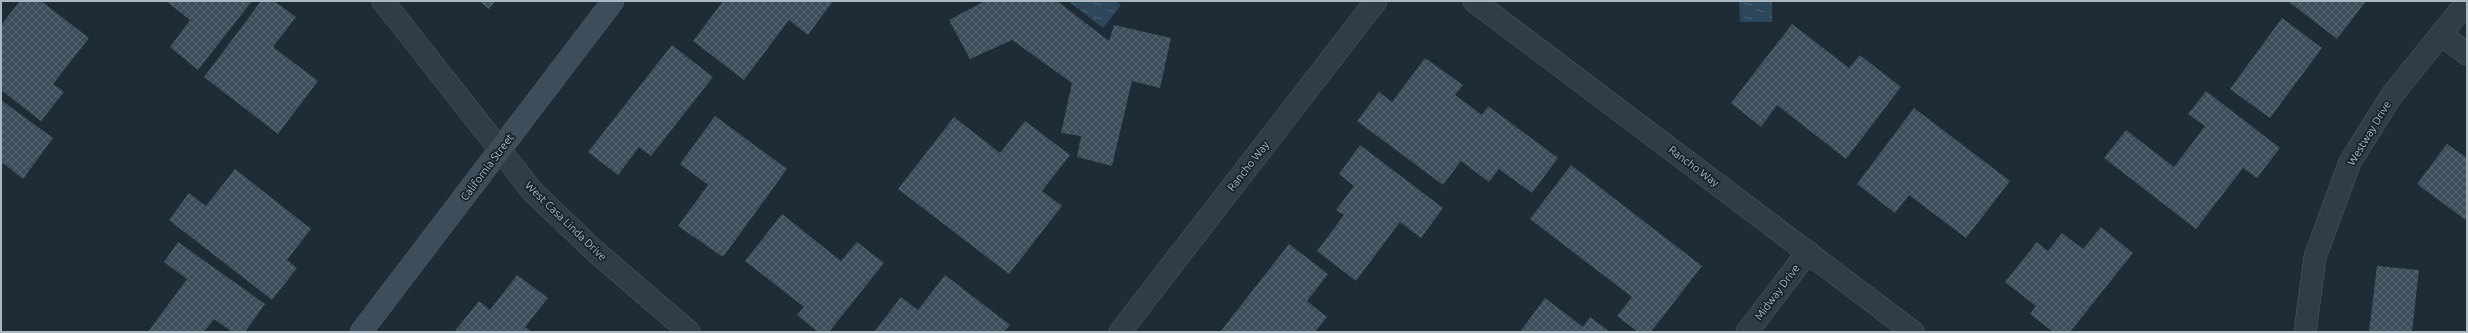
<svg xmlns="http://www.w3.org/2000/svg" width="2468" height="333" font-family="Ubuntu,sans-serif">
<defs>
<pattern id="water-ripples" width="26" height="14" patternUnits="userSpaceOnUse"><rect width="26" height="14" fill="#2d485d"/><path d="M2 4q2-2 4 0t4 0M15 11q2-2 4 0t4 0" fill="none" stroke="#496073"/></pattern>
<pattern id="building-cross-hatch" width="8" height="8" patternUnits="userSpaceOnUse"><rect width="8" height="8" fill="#3d4f5b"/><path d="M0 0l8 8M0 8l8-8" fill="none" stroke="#566671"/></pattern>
</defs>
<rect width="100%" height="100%" fill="#1d2c36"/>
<g fill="url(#water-ripples)">
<polygon points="1068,1 1116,1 1121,5 1103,28"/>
<polygon points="1739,1 1772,1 1772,22 1740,22"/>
</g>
<g fill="url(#building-cross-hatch)">
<polygon points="20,1 41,1 89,38 53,84 64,92 41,121 1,90 1,25"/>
<polygon points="166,1 252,1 198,70 170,47 190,20"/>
<polygon points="261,1 274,1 296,17 273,47 318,81 278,134 204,77"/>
<polygon points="479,1 495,1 489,9"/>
<polygon points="723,1 833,1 808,35 789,20 744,80 693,41"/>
<polygon points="985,1 1057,1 1109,41 1114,25 1171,38 1160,88 1132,81 1112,166 1077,157 1081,136 1061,133 1072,83 1012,40 970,59 949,20"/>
<polygon points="2288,1 2366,1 2337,39"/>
<polygon points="2282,18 2322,48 2270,118 2230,89"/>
<polygon points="1792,24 1849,68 1860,55 1901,87 1846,159 1777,105 1761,127 1731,103"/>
<polygon points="672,45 713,77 651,156 639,147 618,175 588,152"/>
<polygon points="1425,58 1463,85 1455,95 1482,115 1488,106 1558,158 1532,193 1499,169 1489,182 1461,161 1443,185 1357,121 1379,92 1392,102"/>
<polygon points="2206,91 2280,148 2257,178 2243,168 2196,229 2104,158 2126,130 2174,167 2205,126 2188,114"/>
<polygon points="1,100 53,138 23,179 3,163 1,166"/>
<polygon points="1914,108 2010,181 1966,238 1909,195 1895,213 1857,184"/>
<polygon points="715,116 787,169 723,257 678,226 708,185 680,164"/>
<polygon points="954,117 1000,153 1025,121 1070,155 1042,191 1062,206 1009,274 898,189"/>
<polygon points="2447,144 2467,158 2467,221 2417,184"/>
<polygon points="1360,145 1443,208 1421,238 1400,222 1356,281 1317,251 1344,215 1336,210 1354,186 1339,174"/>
<polygon points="1571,165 1702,266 1651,332 1638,332 1617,316 1632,297 1530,219"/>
<polygon points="235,169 311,229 287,260 297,268 272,300 169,220 189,193 206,206"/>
<polygon points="782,214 841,261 857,242 884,263 829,332 818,332 797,315 804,307 745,261"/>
<polygon points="2101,227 2133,253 2070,332 2053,332 2030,314 2036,306 2005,282 2037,242 2048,251 2062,233 2083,249"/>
<polygon points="178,242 265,304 245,332 232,332 214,319 204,332 148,332 187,279 164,262"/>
<polygon points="1289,244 1328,274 1307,301 1327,317 1315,332 1220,332"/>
<polygon points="2377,266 2419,270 2412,332 2369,332"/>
<polygon points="517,275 548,298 525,327 532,332 454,332 479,301 490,310"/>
<polygon points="945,275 1010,325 1004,332 874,332 901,297 918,310"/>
<polygon points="1545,298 1583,327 1590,317 1610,332 1520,332"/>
</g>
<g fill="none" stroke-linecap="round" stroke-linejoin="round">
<defs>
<g id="street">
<polyline points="383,1 533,192 596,252 689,332"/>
<polyline points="1474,1 1913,332"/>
<polyline points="2442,35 2467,54"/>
<polyline points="1120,332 1376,1"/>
<polyline points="1747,332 1808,252"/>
<polyline points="2305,332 2315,257 2350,162 2392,95 2467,2"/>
</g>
<polyline id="secondary" points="361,332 613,1"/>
</defs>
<use href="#street" stroke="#4e5b65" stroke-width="23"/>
<use href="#secondary" stroke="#4e5b65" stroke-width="23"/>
<use href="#street" stroke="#303d47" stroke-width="22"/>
<use href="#secondary" stroke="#3e4d5a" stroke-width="22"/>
</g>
<g text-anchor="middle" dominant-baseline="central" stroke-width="3.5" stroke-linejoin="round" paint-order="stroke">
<g font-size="11" fill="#aab8c4" stroke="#16222b">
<text transform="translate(2369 133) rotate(-59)">Westway Drive</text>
<text transform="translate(1248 166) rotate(-52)">Rancho Way</text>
<text transform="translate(1694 166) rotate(37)">Rancho Way</text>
<text transform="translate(487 167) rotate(-53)">California Street</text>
<text transform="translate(566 221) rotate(44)">West Casa Linda Drive</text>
<text transform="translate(1777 292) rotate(-53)">Midway Drive</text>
</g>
</g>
<rect width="2468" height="333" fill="none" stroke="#aab8c4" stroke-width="4"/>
</svg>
